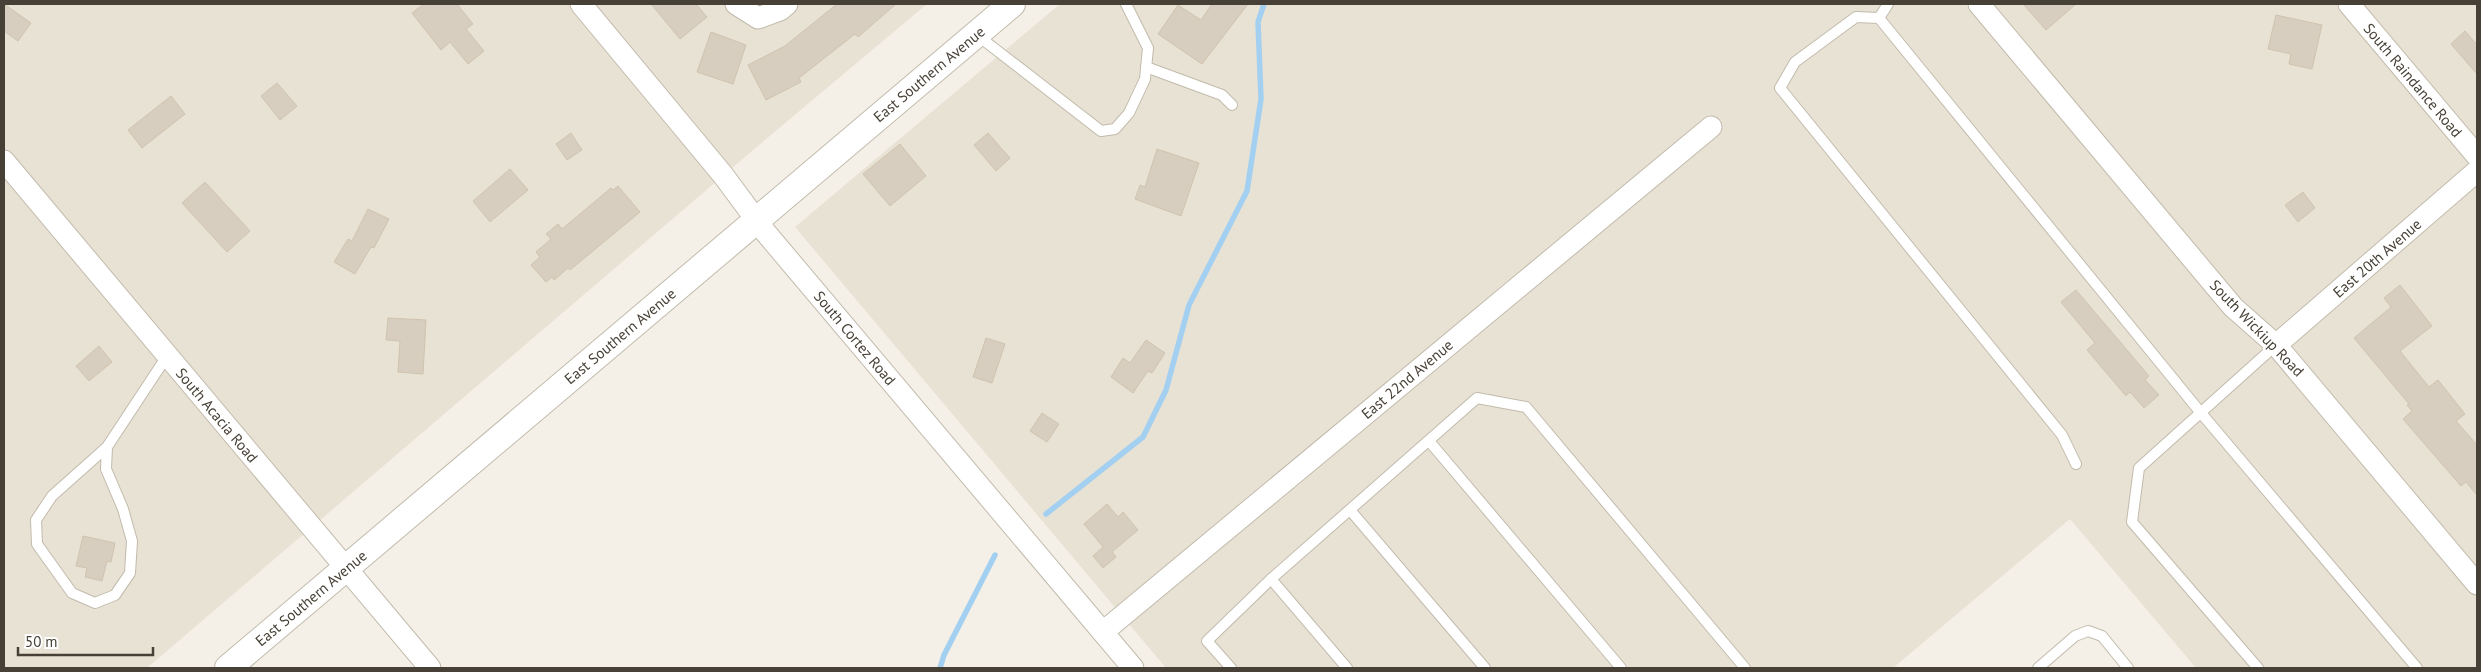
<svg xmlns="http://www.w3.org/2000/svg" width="2481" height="672" font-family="'PT Sans',sans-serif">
<rect width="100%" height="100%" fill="#f4f0e7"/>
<g fill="#e8e2d5">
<polygon points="4,4 927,4 752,151 147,668 4,668"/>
<polygon points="1060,4 2477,4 2477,668 2196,668 2070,519 1893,668 1166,668 795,227"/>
</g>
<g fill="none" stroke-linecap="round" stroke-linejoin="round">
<g stroke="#a3d0f1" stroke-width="5.5">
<polyline points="1046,514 1143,437 1166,390 1189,305 1247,191 1261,99 1258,22 1264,4"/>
<polyline points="940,668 944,655 995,555"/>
</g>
</g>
<g fill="#d8cebf" stroke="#d0c3af">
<polygon points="4,4 31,23 18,41 4,31"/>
<polygon points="424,4 457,4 473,24 466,29 484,51 468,64 450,42 441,50 412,13"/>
<polygon points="651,4 696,4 707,17 680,39"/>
<polygon points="837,4 896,4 858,37 855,34 799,78 801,82 766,100 748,65 785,46"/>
<polygon points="1212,4 1248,4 1202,64 1158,34 1178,5 1201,20"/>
<polygon points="2023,4 2076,4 2046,30"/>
<polygon points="2276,15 2322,25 2312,69 2289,64 2291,54 2268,49"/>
<polygon points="2465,31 2477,45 2477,74 2451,44"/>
<polygon points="711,32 746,45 733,84 697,72"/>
<polygon points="277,83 297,106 280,120 261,96"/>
<polygon points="171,96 185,114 142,148 128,130"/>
<polygon points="571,133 582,150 567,160 556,144"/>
<polygon points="988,133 1010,158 996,171 974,145"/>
<polygon points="900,144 926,176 890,206 863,174"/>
<polygon points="1157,149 1199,163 1181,216 1135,199 1140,185 1145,187"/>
<polygon points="510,169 528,190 490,222 473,201"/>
<polygon points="205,182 250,231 227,252 182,203"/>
<polygon points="618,186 640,212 570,270 568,268 554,280 552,277 546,282 531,265 540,257 536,252 551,239 546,234 558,224 562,229 611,188 613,190"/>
<polygon points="2303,192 2315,208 2298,222 2285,205"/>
<polygon points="368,209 389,219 374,248 371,247 355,274 334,262 348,239 352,241"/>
<polygon points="2400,285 2432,326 2400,351 2429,387 2438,380 2465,414 2456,421 2477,445 2477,495 2466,482 2461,486 2403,419 2412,411 2407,405 2409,404 2354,338 2391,307 2384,298"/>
<polygon points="2076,290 2149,376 2145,380 2159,395 2144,408 2130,392 2126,396 2087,350 2095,343 2061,302"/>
<polygon points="388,318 426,320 423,374 398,372 400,341 386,340"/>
<polygon points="986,338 1005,344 992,383 973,377"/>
<polygon points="1146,340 1165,353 1152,373 1148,371 1133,393 1111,377 1123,358 1130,363"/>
<polygon points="99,346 112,362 89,381 76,366"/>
<polygon points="1042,413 1059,424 1047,442 1030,431"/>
<polygon points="1107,504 1118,517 1123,512 1138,530 1112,552 1116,557 1103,568 1093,556 1103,547 1084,524"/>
<polygon points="83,536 115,543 111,562 107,561 102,581 85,577 87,568 76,566"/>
</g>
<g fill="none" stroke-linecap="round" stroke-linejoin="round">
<defs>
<g id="service">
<polyline points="1879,18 1888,4"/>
<polyline points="977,35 1101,131 1115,129 1129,113 1145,79 1148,48 1126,4"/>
<polyline points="1146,67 1222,95 1232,105"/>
<polyline points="1429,441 1621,668"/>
<polyline points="107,447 52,496 36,520 37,544 72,593 95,603 115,595 130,573 132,541 123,509 106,469 107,447 167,356"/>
<polyline points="2076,464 2062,435 1780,88 1795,62 1856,17 1879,18 2201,413 2417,668"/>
<polyline points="1350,510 1485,668"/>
<polyline points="1231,668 1207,641 1271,579"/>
<polyline points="1347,668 1271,579 1477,398 1526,407 1745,668"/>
<polyline points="2038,668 2075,636 2088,631 2102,636 2128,668"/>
<polyline points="2258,668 2132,522 2139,468 2276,345"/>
</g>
<g id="minor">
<polyline points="581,4 723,175 766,233 1133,668"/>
<polyline points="736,4 758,18 780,10 787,4"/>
<polyline points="1979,4 2233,307 2276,345 2477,584"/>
<polyline points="2349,4 2477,156"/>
<polyline points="4,161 430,668"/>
<polyline points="2276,345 2477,171"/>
<polyline points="1103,632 1711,127"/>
</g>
<polyline id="tertiary" points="228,668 1012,4"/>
</defs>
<use href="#service" stroke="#c2bbac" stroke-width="12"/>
<use href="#minor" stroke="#c2bbac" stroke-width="23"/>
<use href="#tertiary" stroke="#c2bbac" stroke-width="28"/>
<use href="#service" stroke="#fff" stroke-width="10"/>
<use href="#minor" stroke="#fff" stroke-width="21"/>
<use href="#tertiary" stroke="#fff" stroke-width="26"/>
</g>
<g text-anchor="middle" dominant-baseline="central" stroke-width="5" stroke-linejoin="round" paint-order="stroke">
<g font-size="15" fill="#474036" stroke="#fff">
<text transform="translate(929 74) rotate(-40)">East Southern Avenue</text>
<text transform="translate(2413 80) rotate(50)">South Raindance Road</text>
<text transform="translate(2377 258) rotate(-41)">East 20th Avenue</text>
<text transform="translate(2257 328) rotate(46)">South Wickiup Road</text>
<text transform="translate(620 336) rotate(-40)">East Southern Avenue</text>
<text transform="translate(855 338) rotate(50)">South Cortez Road</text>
<text transform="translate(1407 379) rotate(-40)">East 22nd Avenue</text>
<text transform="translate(217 415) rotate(50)">South Acacia Road</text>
<text transform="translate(311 598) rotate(-40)">East Southern Avenue</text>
</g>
</g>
<rect width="2481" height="672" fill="none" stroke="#474036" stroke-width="10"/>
<path d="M18 647v8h135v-8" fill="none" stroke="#474036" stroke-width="2.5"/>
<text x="25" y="647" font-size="15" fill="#474036" stroke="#ffffff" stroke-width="4" paint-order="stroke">50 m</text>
</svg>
